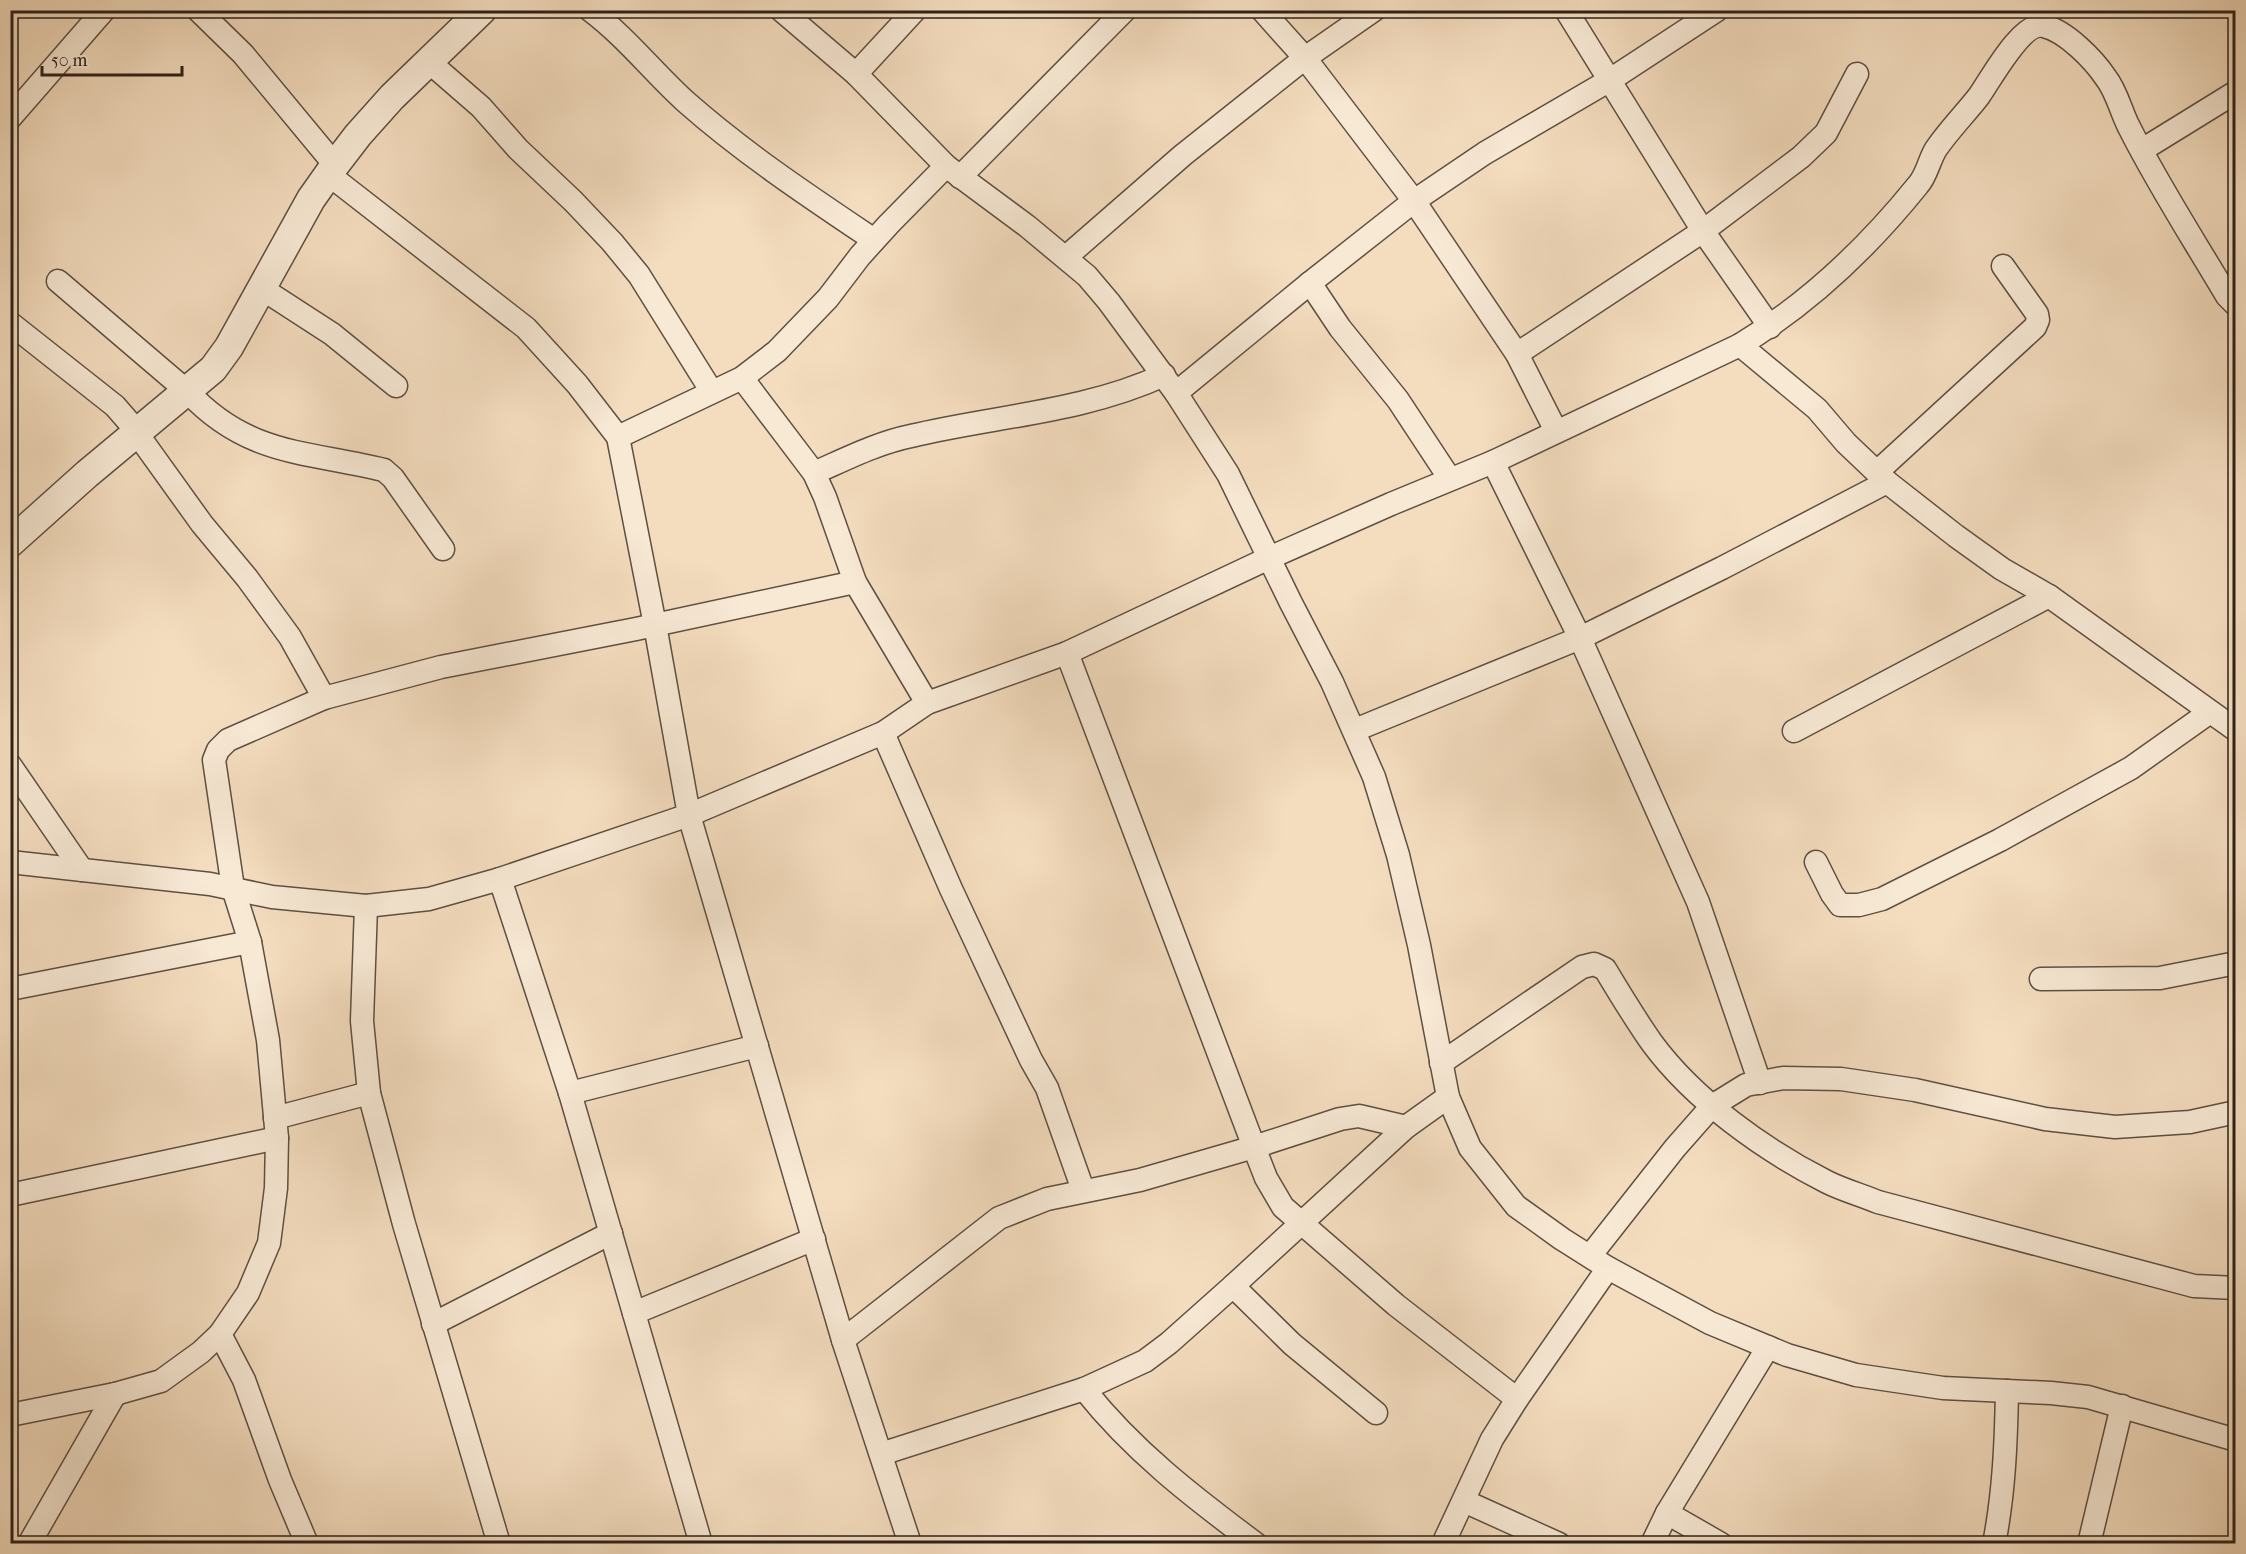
<svg xmlns="http://www.w3.org/2000/svg" width="2246" height="1554" font-family="'IM FELL French Canon',serif">
<rect width="100%" height="100%" fill="#f4ddbf"/>
<filter id="stains"><feTurbulence type="fractalNoise" baseFrequency=".00333" numOctaves="4"/><feColorMatrix values="0 0 0 0 .2 0 0 0 0 .09 0 0 0 0 .02 0 0 0 .5 -.17"/></filter>
<radialGradient id="worn" r=".72"><stop offset=".6" stop-color="#630" stop-opacity="0"/><stop offset="1" stop-color="#630" stop-opacity=".3"/></radialGradient>
<g fill="none" stroke-linecap="round" stroke-linejoin="round">
<defs>
<g id="minor">
<polyline points="198,10 243,54 335,165"/>
<path d="M590 10C626 37 653 72 686 102 745 154 810 197 874 240"/>
<polyline points="781,10 856,74 946,166 1027,226 1087,276 1109,302 1176,393 1228,474 1291,603 1332,682 1374,777 1398,855 1419,945 1448,1097 1470,1148 1516,1206 1562,1239 1608,1268 1710,1323 1787,1355 1856,1375 1943,1388 2051,1393 2088,1397 2236,1440"/>
<polyline points="1262,10 1305,58 1414,201 1517,354 1556,431"/>
<polyline points="1566,10 1703,231 1770,327"/>
<polyline points="428,61 481,107 518,149 573,201 612,242 639,275 712,392"/>
<polyline points="856,74 915,10"/>
<polyline points="10,118 104,10"/>
<polyline points="2142,150 2236,92"/>
<polyline points="328,174 526,328 577,384 618,437 655,625 689,815 843,1340 910,1544"/>
<polyline points="960,177 1125,10"/>
<polyline points="1066,257 1183,155 1305,58 1374,10"/>
<path d="M58 281 188 392C248 456 306 451 384 470L393 478 443 549"/>
<polyline points="1310,283 1340,328 1398,400 1450,479"/>
<polyline points="261,288 332,334 396,386"/>
<polyline points="10,323 115,406 128,421 202,524 247,578 290,637 324,698"/>
<polyline points="1740,345 1817,409 1846,443 1887,482 1956,536 2002,569 2049,596 2236,730"/>
<polyline points="1517,354 1703,231 1801,157 1826,133 1857,74"/>
<polyline points="742,378 814,473 825,497 855,582 927,703"/>
<polyline points="1176,393 1310,283 1414,201 1485,153 1610,80 1717,10"/>
<polyline points="618,437 742,378 777,351 828,298 860,256 889,224 946,166"/>
<polyline points="1493,462 1580,638 1698,902 1760,1083"/>
<polyline points="1877,472 2035,327 2038,320 2037,314 2003,266"/>
<path d="M814 473C846 459 877 443 911 436 995 416 1084 412 1164 375"/>
<polyline points="1067,653 1254,1147 1266,1178 1283,1207 1396,1305 1517,1399"/>
<polyline points="1355,730 1580,638 1722,568 1887,482"/>
<polyline points="1794,731 2049,596"/>
<polyline points="883,733 951,889 1031,1060 1047,1088 1083,1190"/>
<polyline points="10,765 82,870"/>
<path d="M10 862 210 884 272 897 366 906 429 899 500 879 689 815 883 733 927 703 1067 653 1269 558 1391 504 1493 462 1740 345C1808 304 1868 247 1918 185 1927 175 1929 160 1936 149 1949 130 1965 114 1979 96 1991 79 2022 21 2044 26 2066 31 2094 60 2106 78 2117 92 2121 112 2129 127 2158 185 2194 240 2227 296L2236 305"/>
<polyline points="1816,862 1832,894 1840,905 1859,905 1882,899 2000,840 2131,768 2210,712"/>
<polyline points="500,879 570,1093 701,1544"/>
<polyline points="366,906 362,1021 369,1093 404,1224 499,1544"/>
<polyline points="2041,979 2160,978 2236,963"/>
<polyline points="10,989 250,942"/>
<path d="M1441 1063 1582 967 1594 964 1605 969C1620 994 1635 1019 1652 1043 1694 1100 1764 1150 1827 1182 1843 1190 1861 1195 1878 1202L2194 1286 2236 1288"/>
<polyline points="570,1093 757,1046"/>
<polyline points="275,1118 369,1093"/>
<polyline points="10,1195 277,1138"/>
<polyline points="1590,1256 1675,1148 1712,1106 1746,1085 1783,1078 1841,1079 1915,1090 2045,1119 2115,1127 2190,1122 2236,1112"/>
<polyline points="1233,1286 1292,1344 1376,1413"/>
<polyline points="634,1313 814,1239"/>
<polyline points="433,1324 611,1233"/>
<polyline points="220,1334 244,1380 280,1480 307,1544"/>
<polyline points="843,1340 999,1218 1047,1199 1140,1180 1254,1147 1340,1119 1359,1116 1406,1127"/>
<path d="M1084 1389C1133 1451 1193 1497 1256 1544"/>
<polyline points="10,1415 115,1394 161,1381 201,1352 220,1334 248,1293 269,1243 276,1188 277,1138 268,1040 250,942 233,888 214,760 218,750 228,740 324,698 441,667 636,629 855,582"/>
<polyline points="881,1454 1084,1389 1145,1361 1169,1343 1233,1286 1406,1127 1448,1097"/>
<polyline points="1464,1501 1559,1544"/>
<polyline points="1667,1513 1721,1544"/>
<polyline points="29,1544 115,1394"/>
<polyline points="1443,1544 1492,1439 1517,1399 1608,1268"/>
<polyline points="1652,1544 1667,1513 1768,1347"/>
<path d="M1994 1544C2004 1493 2006 1443 2007 1391"/>
<polyline points="2089,1544 2122,1406"/>
</g>
<polyline id="tertiary" points="10,543 87,474 213,369 229,347 311,199 335,165 358,135 392,97 482,10"/>
</defs>
<use href="#minor" stroke="#5e5043" stroke-width="25"/>
<use href="#tertiary" stroke="#5e5043" stroke-width="31"/>
<use href="#minor" stroke="#f8e9d5" stroke-width="22"/>
<use href="#tertiary" stroke="#f8e9d5" stroke-width="28"/>
</g>
<rect width="2246" height="1554" fill="none" stroke="#f4ddbf" stroke-width="36"/>
<rect x="12" y="12" width="2222" height="1530" fill="none" stroke="#2c211a" stroke-width="3"/>
<rect x="18" y="18" width="2210" height="1518" fill="none" stroke="#2c211a" stroke-width="1.5"/>
<path d="M42 66v9h140v-9" fill="none" stroke="#2c211a" stroke-width="3"/>
<text x="51" y="66" font-size="18" fill="#2c211a" stroke="#f8e9d5" stroke-width="4.5" paint-order="stroke">50 m</text>
<rect width="100%" height="100%" filter="url(#stains)"/>
<rect width="100%" height="100%" fill="url(#worn)"/>
</svg>
